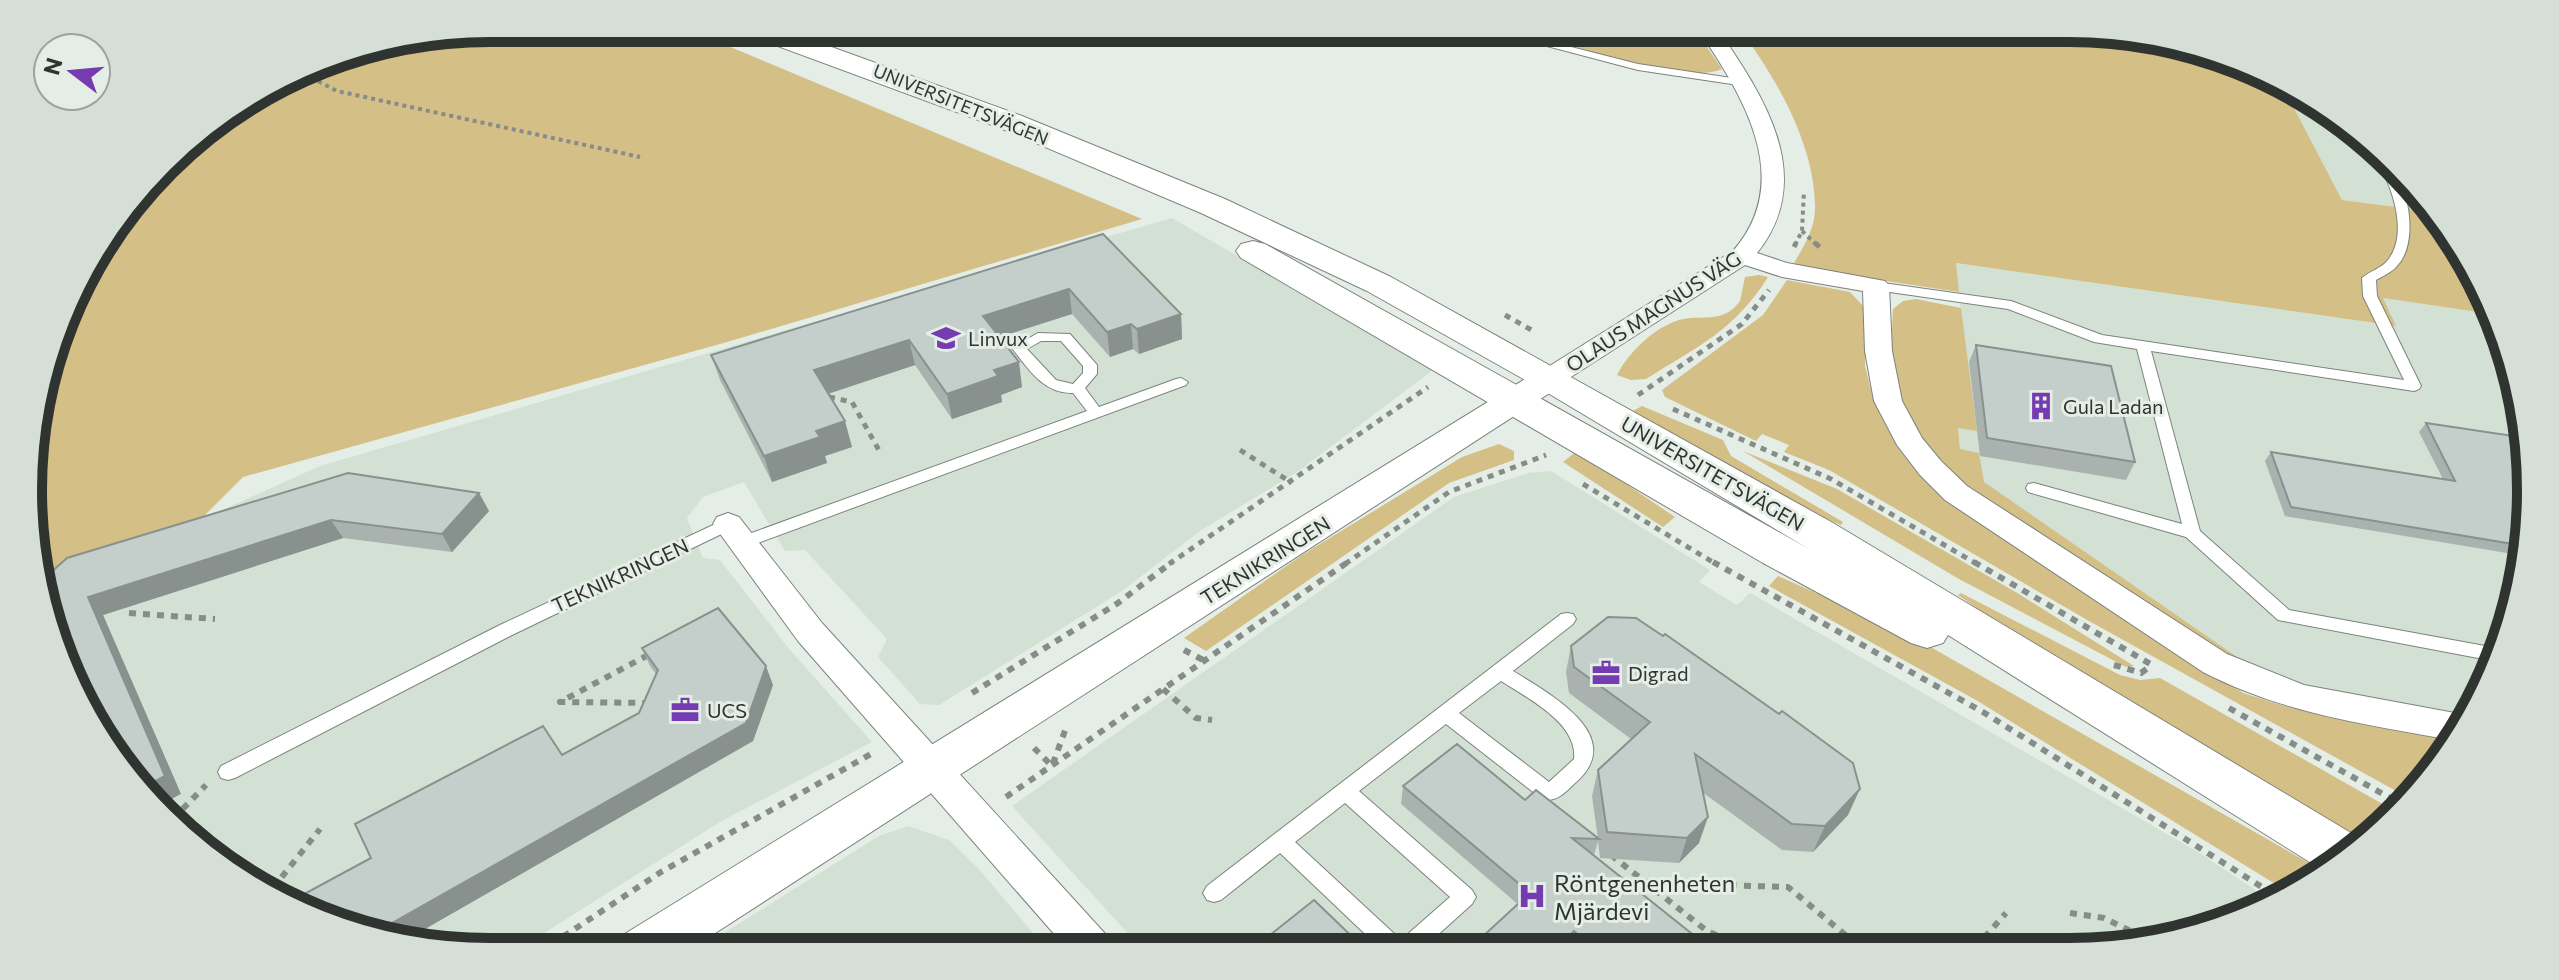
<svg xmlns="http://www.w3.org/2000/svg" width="2559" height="980" font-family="Commissioner,sans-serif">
<rect width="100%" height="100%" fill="#e4ede6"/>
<g fill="#d2e1d4">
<polygon points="2285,91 2351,124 2427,211 2342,200"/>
<polygon points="1172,218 1433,370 1297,472 1200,531 1122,591 939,705 920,704 878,657 887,639 805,550 785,551 744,482 703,497 687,518 703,558 720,560 790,650 872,742 720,822 514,952 370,936 209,857 106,746 37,581 37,575 200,520 320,466"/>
<polygon points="1955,263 2395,326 2383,298 2485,313 2527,430 2515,610 2471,716 2269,679 1983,482 1979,453 1960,450 1958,428 1976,430"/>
<polygon points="1551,471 1710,570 1699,582 1737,605 1750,593 2198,852 2275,903 2130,948 1143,950 1012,806 1454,497 1528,473"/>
<polygon points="908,826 949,840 978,868 1048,951 695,951 879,836"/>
</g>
<g fill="#d4bf86">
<polygon points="490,28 663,28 728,46 1142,219 727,342 243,477 200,520 37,575 32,429 90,259 186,142 341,53"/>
<path d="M1507 28H1694L1722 69C1681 87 1555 37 1507 28Z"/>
<path d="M1739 28H2069L2189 44 2285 91 2342 200 2427 211 2469 259 2490 320 2485 313 2383 298 2396 326 1956 263 1959 292 1806 269 1794 263C1804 246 1816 227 1815 206 1814 142 1776 78 1739 28Z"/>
<path d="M1759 275 1768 277C1735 330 1697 347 1646 379L1631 380 1617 375C1629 351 1661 320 1690 318 1710 317 1726 320 1740 301L1745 277Z"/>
<polygon points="1787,280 1850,292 1865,308 1865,366 1873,398 1889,431 1928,484 2243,693 2291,708 2454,739 2407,797 2089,621 1829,470 1784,452 1789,445 1762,434 1756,441 1665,397 1662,390 1763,315"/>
<polygon points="1916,299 1961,308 1977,431 1958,428 1960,449 1979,453 1984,482 2269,679 2241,668 1958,482 1911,426 1890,372 1893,309 1903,301"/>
<polygon points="1642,406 1723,440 1731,456 1843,522 1841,525 1776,498 1634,416 1633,411"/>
<polygon points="1499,444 1514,451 1514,460 1449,483 1206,651 1184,638 1302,555 1462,457"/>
<polygon points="1577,451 1675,517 1663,527 1563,462"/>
<polygon points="1743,451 1837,489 2019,594 2134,666 2126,667 1959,579"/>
<polygon points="1778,576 1906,633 2323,871 2290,893 1976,700 1769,586"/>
<polygon points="1961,593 2120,675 2140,680 2160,678 2395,811 2366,843 2034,648 1958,595"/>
</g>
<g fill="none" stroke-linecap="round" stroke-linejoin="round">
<polyline stroke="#66a0a9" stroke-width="8" points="2064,28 2131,37"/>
<defs>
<g id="service">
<polygon points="1479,28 1496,28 1638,64 1745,80 1750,83 1745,86 1638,70"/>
<path d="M2382 159C2387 165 2394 172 2398 179 2411 201 2416 246 2397 266 2392 272 2383 276 2376 280L2377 296 2421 386 2419 389 2414 391 2151 351 2200 531 2289 610 2496 648 2499 649 2494 661 2278 620 2186 537 2028 492 2026 488 2028 484 2034 483 2182 524 2137 349 2094 342 2008 309 1876 290 1869 286 1876 282 2011 301 2102 335 2404 380 2363 296 2362 278C2370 271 2382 268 2388 260 2409 233 2392 187 2378 162Z"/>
<path d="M1038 333 1070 334 1097 365V374L1085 388 1099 407 1176 379 1181 378 1188 382 1186 385 747 547H735L733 543 735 539 1087 411 1073 393C1044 394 1028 369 1012 348ZM1041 341H1061L1083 366V373L1073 384 1056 380 1027 349Z"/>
<polygon points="728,518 736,524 734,528 512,635 235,778 228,780 221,778 218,772 221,766 500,625"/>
<path d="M1567 613 1573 614 1576 619 1573 624 1513 671C1550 694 1630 737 1574 784 1565 793 1555 803 1542 799L1446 724 1359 791 1472 890 1476 897 1472 904 1421 950H1382L1280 853 1221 900 1214 902 1207 900 1203 893 1207 886 1561 614ZM1501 681C1527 698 1578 723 1574 759L1549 782 1459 713ZM1345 803 1450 897 1401 940 1295 842Z"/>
</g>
<g id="minor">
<path d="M1697 28H1717C1763 95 1818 177 1757 253L1787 263 1885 281 1889 286 1892 351 1902 401 1922 438 1941 461 1967 486 2227 654 2304 685 2471 716 2453 740C2367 725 2282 713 2203 672L1945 500 1920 475 1897 445 1874 401 1865 351 1863 291 1782 277 1745 265 1560 384H1540L1536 378 1540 372 1733 251C1796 179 1742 94 1697 28Z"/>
<polygon points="728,513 739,517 822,623 1109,938 1115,950 1069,951 798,641 713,524 717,517"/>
</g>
<polygon id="tertiary" points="1550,367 1562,371 1567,378 1562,385 686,952 615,952 623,935 1538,371"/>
<polygon id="secondary" points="741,28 779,28 1022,116 1225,199 1391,277 1833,523 2366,842 2324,871 1948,635 1943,643 1927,648 1911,643 1763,563 1241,258 1236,251 1241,244 1253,241 1265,244 1809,549 1536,386 1367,291 1201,213 1000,128 745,34"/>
</defs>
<use href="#service" stroke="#7c837d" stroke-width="2"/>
<use href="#minor" stroke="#7c837d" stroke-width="2"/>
<use href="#tertiary" stroke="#7c837d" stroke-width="2"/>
<use href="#secondary" stroke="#7c837d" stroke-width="2"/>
<g stroke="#868c87" stroke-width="4" stroke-dasharray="4 4" stroke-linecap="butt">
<polyline points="304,74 337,91 640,157"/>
<polyline points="1802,231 1817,245"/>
<polyline points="1795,245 1802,231 1804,191"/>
</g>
<g stroke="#868c87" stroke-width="5" stroke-dasharray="6 6" stroke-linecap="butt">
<polyline points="1815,243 1822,249"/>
<polyline points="1794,247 1796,243"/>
<polyline points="1505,315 1535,332"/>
<polyline points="1638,395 1742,324 1769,290"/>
<polyline points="829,397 852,402 881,454"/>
<polyline points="1673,409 1831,479 1977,564"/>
<polyline points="1240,450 1292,483"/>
<polyline points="1583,484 1716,564"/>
<polyline points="1169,564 1428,387"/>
<polyline points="1345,564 1449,492 1546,455"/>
</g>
<g stroke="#868c87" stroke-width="6" stroke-dasharray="7 7" stroke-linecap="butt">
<polyline points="1713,562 1983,712 2281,899"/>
<polyline points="1974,562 2154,666"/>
<polyline points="129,613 215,619"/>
<polyline points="1184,650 1205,661"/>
<polyline points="648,655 560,702 650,703"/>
<polyline points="2114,665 2141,673 2152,665"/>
<polyline points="1163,689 1196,718 1212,720"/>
<polyline points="972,693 1118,603 1172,562"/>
<polyline points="2229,708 2401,804"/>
<polyline points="1034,748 1052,766 1066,728"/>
<polyline points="1006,797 1348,562"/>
<polyline points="173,819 206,785"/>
<polyline points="1611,855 1707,931 1748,949"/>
<polyline points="1646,883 1788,887 1862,949"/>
<polyline points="273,888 320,829"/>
<polyline points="2070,913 2104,918 2151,941"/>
<polyline points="1975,948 2006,913"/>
<polyline points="540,952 661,872 871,754"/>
</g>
<use href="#service" fill="#fff" fill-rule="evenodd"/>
<use href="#minor" fill="#fff" fill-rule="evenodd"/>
<use href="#tertiary" fill="#fff" fill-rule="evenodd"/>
<use href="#secondary" fill="#fff" fill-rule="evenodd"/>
</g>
<g fill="#a9b2af">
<polygon points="1103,234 1181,314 1182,339 1139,354 1133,349 1110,357 1072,314 999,337 1022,387 1001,395 1002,402 952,419 915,365 828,394 852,447 825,456 827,463 772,482 720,380 711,355"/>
<polygon points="1976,345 2135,462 2126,480 1980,456 1969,362"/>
<polygon points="2426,423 2527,438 2519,555 2285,516 2265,461 2271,452 2443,479 2419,432"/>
<polygon points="479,493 489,511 452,552 343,538 103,615 181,794 67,558"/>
<polygon points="1571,646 1848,815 1813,852 1782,850 1702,792 1699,843 1679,863 1600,858 1598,841 1594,855 1711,949 1570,949 1401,804 1403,786 1525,800 1598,839 1592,796 1598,770 1631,739 1569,693 1566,672"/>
<polygon points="642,648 773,685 753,741 404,941 370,936 562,755 639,713 656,674 650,666"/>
</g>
<g fill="#89918f">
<polygon points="1069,289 1072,314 987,341 983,316"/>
<polygon points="1181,314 1182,339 1139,354 1137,329"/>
<polygon points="1131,324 1133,349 1110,357 1107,332"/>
<polygon points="909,340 915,365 821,396 814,370"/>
<polygon points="1019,362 1022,387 1001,395 1002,402 952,419 947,394 994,370"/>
<polygon points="845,421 852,447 825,456 827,463 772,482 764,456 816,431"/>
<polygon points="479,493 489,511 452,552 442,534"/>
<polygon points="331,520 343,538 103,615 181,794 160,805 144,787 88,597"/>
<polygon points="766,666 773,685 753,741 404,941 369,936"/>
<polygon points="1860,789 1848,815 1813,852 1825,826"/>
<polygon points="1708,817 1699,843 1679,863 1687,838"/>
<polygon points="1574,931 1568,949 1554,949"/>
</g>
<g fill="#c4cfcc" stroke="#89918f" stroke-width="2">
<polygon points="1103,234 1181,314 1137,329 1131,324 1107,332 1069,289 983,316 1019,362 994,370 998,376 947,394 909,340 814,370 845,421 816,431 820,437 764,456 711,355"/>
<polygon points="1976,345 2111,366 2135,462 1987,438"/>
<polygon points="2426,423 2527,438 2519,545 2291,507 2271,452 2455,481"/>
<polygon points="348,473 479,493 442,534 331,520 88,597 165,776 144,787 106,746 38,584 67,558"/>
<polygon points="718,608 766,666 746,723 369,936 295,899 371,858 355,824 543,726 562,755 639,713 658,670 642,648"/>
<polygon points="1608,617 1636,618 1663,636 1665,634 1779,714 1782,711 1853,763 1860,789 1825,826 1792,824 1695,754 1708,817 1687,838 1607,832 1598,770 1650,722 1574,667 1571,646"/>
<polygon points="1457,744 1525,800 1536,790 1599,839 1572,838 1711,949 1595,949 1574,931 1554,949 1468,950 1530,893 1403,786"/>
<polygon points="1314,900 1366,950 1251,950"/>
</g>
<defs>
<symbol id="school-bare" viewBox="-9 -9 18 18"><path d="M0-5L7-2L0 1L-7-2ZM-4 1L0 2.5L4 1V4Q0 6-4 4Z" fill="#753bb1" stroke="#e4ede6" stroke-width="2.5" paint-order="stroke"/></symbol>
<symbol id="building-bare" viewBox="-9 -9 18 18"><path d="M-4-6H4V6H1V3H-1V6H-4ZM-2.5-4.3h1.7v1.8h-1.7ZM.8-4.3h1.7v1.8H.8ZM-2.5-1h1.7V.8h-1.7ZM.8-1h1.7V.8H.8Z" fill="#753bb1" stroke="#e4ede6" stroke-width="2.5" paint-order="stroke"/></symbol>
<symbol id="office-bare" viewBox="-9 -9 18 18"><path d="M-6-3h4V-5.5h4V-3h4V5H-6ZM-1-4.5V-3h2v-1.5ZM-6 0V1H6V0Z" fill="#753bb1" stroke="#e4ede6" stroke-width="2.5" paint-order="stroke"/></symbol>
<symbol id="hospital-bare" viewBox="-9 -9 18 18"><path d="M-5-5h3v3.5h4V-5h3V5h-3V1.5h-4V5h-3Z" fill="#753bb1" stroke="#e4ede6" stroke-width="2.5" paint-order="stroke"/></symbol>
</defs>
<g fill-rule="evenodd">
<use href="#school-bare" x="926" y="318" width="40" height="40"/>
<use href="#building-bare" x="2021" y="386" width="40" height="40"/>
<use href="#office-bare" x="1586" y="653" width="40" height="40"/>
<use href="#office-bare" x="665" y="690" width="40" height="40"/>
<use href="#hospital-bare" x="1512" y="876" width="40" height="40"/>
</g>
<g text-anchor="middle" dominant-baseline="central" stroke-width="6" stroke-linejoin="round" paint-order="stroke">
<g font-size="18" fill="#303431" stroke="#e4ede6">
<text transform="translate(961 104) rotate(22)">UNIVERSITETSVÄGEN</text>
</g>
<g font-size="20" fill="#303431" stroke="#e4ede6">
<text transform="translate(1653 311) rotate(-33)">OLAUS MAGNUS VÄG</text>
<text transform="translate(1713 473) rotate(30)">UNIVERSITETSVÄGEN</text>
<text transform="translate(1265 560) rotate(-32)">TEKNIKRINGEN</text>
<text transform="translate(620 575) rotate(-25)">TEKNIKRINGEN</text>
</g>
<g font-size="20" fill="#303431" stroke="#e4ede6" text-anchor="start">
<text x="968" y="338">Linvux</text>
<text x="2063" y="406">Gula Ladan</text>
<text x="1628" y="673">Digrad</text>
<text x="707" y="710">UCS</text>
</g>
<g font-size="24" fill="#303431" stroke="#e4ede6" text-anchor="start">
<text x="1554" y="882">Röntgenenheten<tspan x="1554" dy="28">Mjärdevi</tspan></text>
</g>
</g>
<path d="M0 0H2559V980H0ZM490 42H2069A448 448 0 0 1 2517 490V490A448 448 0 0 1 2069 938H490A448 448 0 0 1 42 490V490A448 448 0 0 1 490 42Z" fill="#d6ded8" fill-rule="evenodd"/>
<path fill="none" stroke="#303431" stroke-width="10" d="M490 42H2069A448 448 0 0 1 2517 490V490A448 448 0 0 1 2069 938H490A448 448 0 0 1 42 490V490A448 448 0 0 1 490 42Z"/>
<g transform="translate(72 72) rotate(286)"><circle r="38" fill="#e4ede6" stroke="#9ca39e" stroke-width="2"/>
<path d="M0-6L14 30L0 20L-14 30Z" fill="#753bb1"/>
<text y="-12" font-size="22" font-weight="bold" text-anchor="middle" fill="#303431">N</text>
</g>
</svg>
